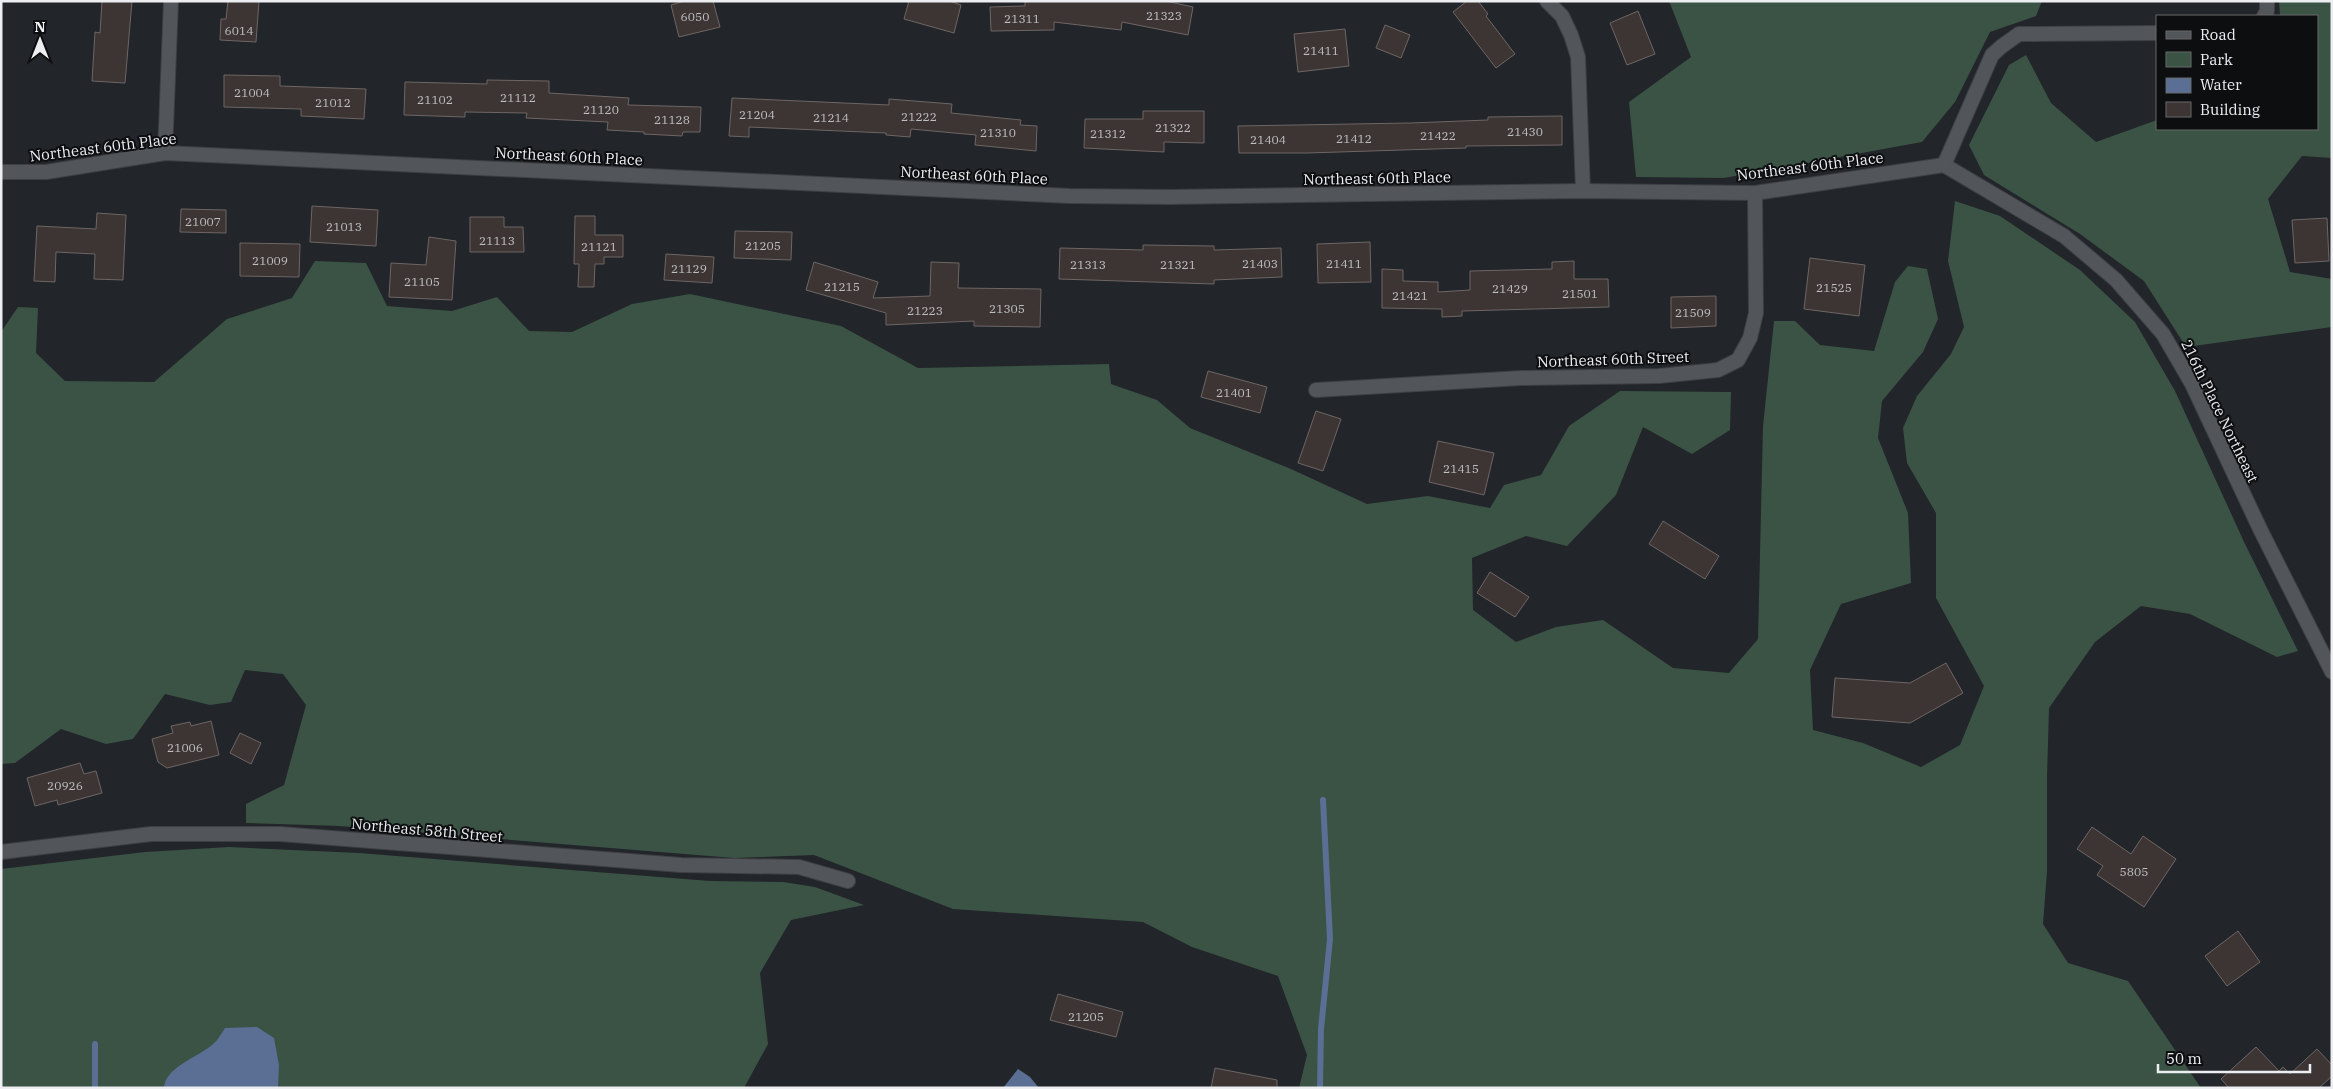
<svg xmlns="http://www.w3.org/2000/svg" width="2333" height="1089" font-family="'IBM Plex Serif',serif">
<rect width="100%" height="100%" fill="#222529"/>
<g fill="#3a5345">
<polygon points="1669,1 2042,1 2036,16 1990,32 1955,102 1922,142 1724,178 1636,177 1629,102 1691,57"/>
<polygon points="2279,1 2332,1 2332,158 2302,156 2268,199 2290,272 2332,279 2332,327 2186,347 2144,281 2080,234 1984,175 1969,145 2009,65 2026,55 2051,103 2096,142 2157,120 2157,129 2317,129 2317,16 2280,16"/>
<polygon points="1955,201 2000,216 2080,270 2135,322 2175,391 2245,544 2298,651 2277,657 2190,614 2141,606 2095,642 2049,708 2047,777 2047,871 2043,924 2068,963 2128,981 2201,1088 1299,1088 1307,1055 1278,976 1192,947 1143,922 953,909 814,855 734,858 339,826 246,823 246,804 284,785 306,705 283,674 245,670 231,702 210,705 165,694 133,739 106,744 61,729 15,763 1,764 1,332 18,307 38,308 36,353 65,381 154,382 227,319 292,298 315,261 366,263 387,306 452,311 497,297 529,331 572,332 632,304 690,294 841,326 918,368 1109,364 1111,384 1157,400 1190,428 1291,469 1367,504 1428,496 1490,508 1504,485 1541,475 1569,426 1620,391 1731,392 1730,430 1692,454 1643,427 1616,495 1567,546 1526,536 1472,558 1473,610 1516,642 1556,627 1603,620 1673,668 1729,673 1758,639 1763,426 1774,321 1795,321 1820,345 1874,351 1895,282 1908,266 1927,269 1938,319 1923,352 1882,401 1878,438 1908,513 1911,583 1841,604 1810,670 1813,730 1863,743 1921,767 1960,745 1984,686 1936,598 1936,513 1907,463 1903,428 1917,396 1951,354 1964,327 1948,261"/>
<polygon points="229,847 359,853 710,881 783,882 815,887 864,905 791,920 760,973 768,1044 744,1088 1,1088 1,869 145,852"/>
</g>
<g fill="#5a6f93">
<path d="M257 1027 274 1038 279 1065 278 1088H164C165 1067 199 1057 213 1044 218 1040 221 1034 225 1028Z"/>
<polygon points="1018,1069 1030,1077 1039,1088 1003,1088"/>
</g>
<g fill="none" stroke-linecap="round" stroke-linejoin="round">
<g stroke="#5a6f93" stroke-width="6">
<polyline points="95,1044 95,1088"/>
<polyline points="1320,1088 1321,1029 1330,939 1323,800"/>
</g>
</g>
<g fill="#3c3534" stroke="#6e6665">
<polygon points="102,1 132,1 125,83 92,81 95,32 100,33"/>
<polygon points="228,1 259,1 256,42 220,40 221,19 226,19"/>
<polygon points="684,1 713,1 720,27 679,37 671,5"/>
<polygon points="909,1 949,1 961,5 954,33 904,19"/>
<polygon points="1025,1 1166,1 1193,7 1188,35 1122,22 1121,30 1054,22 1054,30 991,31 990,7 1025,6"/>
<polygon points="1467,1 1478,1 1488,14 1486,16 1515,54 1496,68 1453,12"/>
<polygon points="1638,11 1655,54 1627,65 1610,23"/>
<polygon points="1385,25 1410,35 1401,58 1376,48"/>
<polygon points="1345,29 1349,66 1298,72 1294,34"/>
<polygon points="224,75 280,76 280,86 366,89 364,119 301,116 301,109 224,107"/>
<polygon points="487,80 549,81 549,93 629,98 628,105 701,107 700,132 683,132 682,136 644,134 644,132 607,130 608,122 526,118 527,113 465,112 465,117 404,115 405,82 487,84"/>
<polygon points="732,98 889,105 889,99 952,104 951,113 1021,120 1020,125 1037,126 1036,151 975,145 976,135 911,129 910,137 886,135 886,133 749,127 749,137 729,136"/>
<polygon points="1143,111 1204,111 1204,143 1164,142 1164,152 1084,148 1085,119 1143,119"/>
<polygon points="1562,116 1562,145 1466,146 1466,148 1307,153 1239,153 1238,126 1410,123 1488,120 1488,117"/>
<polygon points="312,206 378,210 376,246 310,242"/>
<polygon points="181,209 226,210 226,233 180,232"/>
<polygon points="97,213 126,215 123,280 94,279 95,254 56,252 55,282 34,281 37,226 96,229"/>
<polygon points="575,216 595,216 595,235 623,235 623,257 604,257 604,264 595,264 594,287 578,287 579,264 574,264"/>
<polygon points="470,217 504,217 504,227 523,227 524,252 470,252"/>
<polygon points="2327,218 2329,261 2295,263 2292,220"/>
<polygon points="735,231 792,232 791,260 734,258"/>
<polygon points="429,237 456,241 452,300 389,297 391,263 426,265"/>
<polygon points="1370,242 1371,282 1318,283 1317,244"/>
<polygon points="240,243 300,244 299,277 240,276"/>
<polygon points="1143,245 1214,246 1214,250 1281,248 1282,277 1214,280 1214,284 1059,279 1060,248 1143,250"/>
<polygon points="666,254 714,257 712,283 664,280"/>
<polygon points="1810,258 1865,265 1859,316 1804,309"/>
<polygon points="1574,261 1574,279 1608,279 1609,307 1462,311 1462,316 1442,317 1442,309 1382,308 1382,269 1403,270 1403,281 1438,282 1438,292 1470,290 1470,271 1552,269 1552,262"/>
<polygon points="814,262 878,282 873,298 930,296 931,262 959,263 958,288 1041,289 1040,327 974,326 974,321 886,325 886,313 806,290"/>
<polygon points="1716,296 1716,326 1671,328 1671,297"/>
<polygon points="1208,371 1267,387 1260,413 1201,397"/>
<polygon points="1316,411 1341,419 1323,471 1298,463"/>
<polygon points="1438,441 1494,453 1484,495 1429,482"/>
<polygon points="1663,521 1719,556 1705,579 1649,544"/>
<polygon points="1490,572 1529,597 1515,617 1477,593"/>
<polygon points="1946,663 1963,693 1910,723 1832,717 1835,678 1910,683"/>
<polygon points="211,721 219,755 167,768 158,762 152,739 173,733 171,726 190,722 191,726"/>
<polygon points="240,733 261,743 251,764 230,753"/>
<polygon points="80,763 84,774 96,771 102,793 58,805 57,800 35,806 27,778"/>
<polygon points="2092,827 2131,854 2143,836 2176,859 2144,907 2097,875 2103,866 2077,849"/>
<polygon points="2238,931 2260,962 2227,986 2205,956"/>
<polygon points="1058,994 1123,1012 1116,1037 1050,1020"/>
<polygon points="2256,1047 2279,1071 2283,1067 2290,1074 2317,1049 2332,1065 2332,1076 2319,1088 2229,1088 2221,1079"/>
<polygon points="1215,1068 1277,1080 1277,1088 1211,1088"/>
</g>
<g fill="none" stroke-linecap="round" stroke-linejoin="round">
<defs>
<g id="minor">
<polyline points="1547,1 1562,16 1571,35 1578,57 1583,191"/>
<polyline points="2264,16 2267,11 2267,1"/>
<polyline points="165,153 171,1"/>
<polyline points="1944,165 2064,236 2116,280 2163,334 2192,384 2260,529 2332,672"/>
<polyline points="1944,165 1992,55 2002,46 2019,34 2157,33"/>
<polyline points="1,172 46,172 165,153 1070,196 1169,197 1583,191 1755,193 1944,165"/>
<polyline points="1316,390 1521,378 1659,376 1718,370 1738,360 1750,338 1756,313 1755,193"/>
<polyline points="1,852 151,834 280,834 681,865 799,867 848,881"/>
</g>
</defs>
<use href="#minor" stroke="#3d3f43" stroke-width="16"/>
<use href="#minor" stroke="#52555a" stroke-width="14"/>
</g>
<g text-anchor="middle" dominant-baseline="central" stroke-width="4" stroke-linejoin="round" paint-order="stroke">
<g font-size="12" fill="#c0c0c2">
<text x="1164" y="15">21323</text>
<text x="695" y="16">6050</text>
<text x="1022" y="18">21311</text>
<text x="239" y="30">6014</text>
<text x="1321" y="50">21411</text>
<text x="252" y="92">21004</text>
<text x="518" y="97">21112</text>
<text x="435" y="99">21102</text>
<text x="333" y="102">21012</text>
<text x="601" y="109">21120</text>
<text x="757" y="114">21204</text>
<text x="919" y="116">21222</text>
<text x="831" y="117">21214</text>
<text x="672" y="119">21128</text>
<text x="1173" y="127">21322</text>
<text x="1525" y="131">21430</text>
<text x="998" y="132">21310</text>
<text x="1108" y="133">21312</text>
<text x="1438" y="135">21422</text>
<text x="1354" y="138">21412</text>
<text x="1268" y="139">21404</text>
<text x="203" y="221">21007</text>
<text x="344" y="226">21013</text>
<text x="497" y="240">21113</text>
<text x="763" y="245">21205</text>
<text x="599" y="246">21121</text>
<text x="270" y="260">21009</text>
<text x="1260" y="263">21403</text>
<text x="1344" y="263">21411</text>
<text x="1088" y="264">21313</text>
<text x="1178" y="264">21321</text>
<text x="689" y="268">21129</text>
<text x="422" y="281">21105</text>
<text x="842" y="286">21215</text>
<text x="1834" y="287">21525</text>
<text x="1510" y="288">21429</text>
<text x="1580" y="293">21501</text>
<text x="1410" y="295">21421</text>
<text x="1007" y="308">21305</text>
<text x="925" y="310">21223</text>
<text x="1693" y="312">21509</text>
<text x="1234" y="392">21401</text>
<text x="1461" y="468">21415</text>
<text x="185" y="747">21006</text>
<text x="65" y="785">20926</text>
<text x="2134" y="871">5805</text>
<text x="1086" y="1016">21205</text>
</g>
<g font-size="15" fill="#eceef1" stroke="#0d0e10">
<text transform="translate(103 147) rotate(-7)">Northeast 60th Place</text>
<text transform="translate(569 156) rotate(3)">Northeast 60th Place</text>
<text transform="translate(1810 166) rotate(-7)">Northeast 60th Place</text>
<text transform="translate(974 175) rotate(3)">Northeast 60th Place</text>
<text transform="translate(1377 178) rotate(-1)">Northeast 60th Place</text>
<text transform="translate(1613 359) rotate(-2)">Northeast 60th Street</text>
<text transform="translate(2220 411) rotate(64)">216th Place Northeast</text>
<text transform="translate(427 830) rotate(5)">Northeast 58th Street</text>
</g>
</g>
<rect width="2333" height="1089" fill="none" stroke="#eceef1" stroke-width="5"/>
<rect x="2156" y="15" width="162" height="115" fill="#0d0e10" stroke="#66686a"/>
<rect x="2166" y="31" width="25" height="8" fill="#52555a" stroke="#66686a"/>
<text x="2200" y="40" font-size="15" fill="#eceef1">Road</text>
<rect x="2166" y="52" width="25" height="15" fill="#3a5345" stroke="#66686a"/>
<text x="2200" y="65" font-size="15" fill="#eceef1">Park</text>
<rect x="2166" y="78" width="25" height="15" fill="#5a6f93" stroke="#66686a"/>
<text x="2200" y="90" font-size="15" fill="#eceef1">Water</text>
<rect x="2166" y="102" width="25" height="15" fill="#3c3534" stroke="#66686a"/>
<text x="2200" y="115" font-size="15" fill="#eceef1">Building</text>
<g transform="translate(40 40)" stroke="#0d0e10" stroke-width="4" paint-order="stroke">
<path d="M0-4L9 19L0 12L-9 19Z" fill="#eceef1"/>
<text y="-8" font-size="14" font-weight="bold" text-anchor="middle" fill="#eceef1">N</text>
</g>
<path d="M2158 1064v8h152v-8" fill="none" stroke="#eceef1" stroke-width="2.5"/>
<text x="2166" y="1064" font-size="15" fill="#eceef1" stroke="#0d0e10" stroke-width="4" paint-order="stroke">50 m</text>
</svg>
